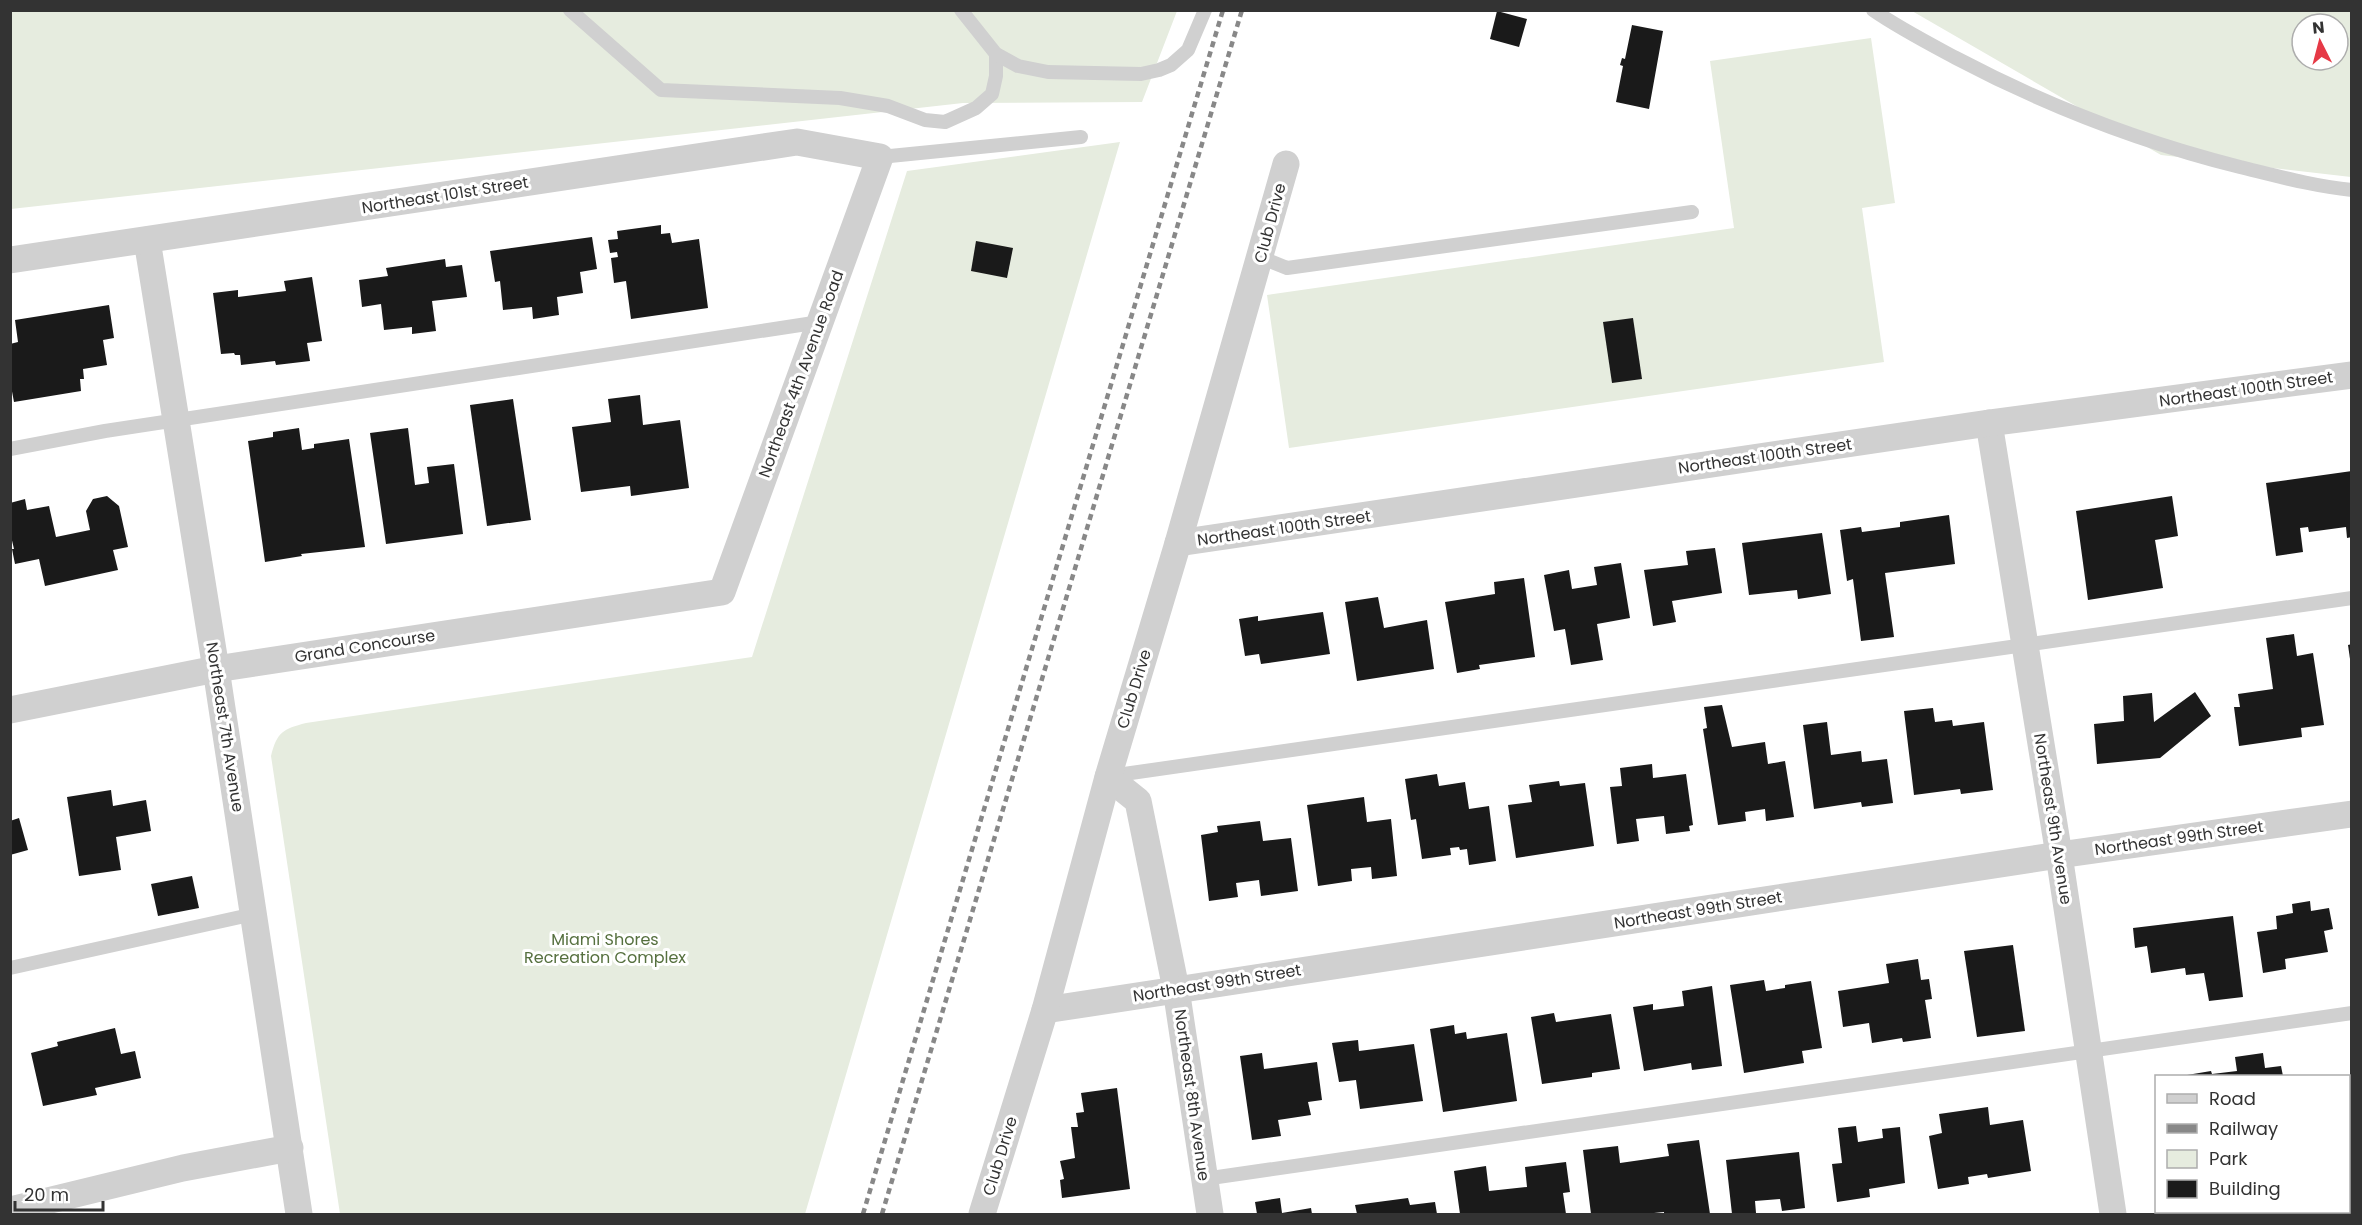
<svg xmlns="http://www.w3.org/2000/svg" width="2362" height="1225" font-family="Poppins,sans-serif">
<rect width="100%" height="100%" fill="#fff"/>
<g fill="#e6ecdf" fill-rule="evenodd">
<polygon points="10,11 1177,11 1142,102 963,103 11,209"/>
<path d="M1912 11H2351V177L2161 155ZM2302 24H2338V60H2302Z"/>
<polygon points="1871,38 1895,203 1862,208 1884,362 1289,448 1267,295 1734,228 1710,61"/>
<path d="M1120 142 805 1214H340L271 756C277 732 283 729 306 723L752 657 907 171Z"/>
</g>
<g fill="#1a1a1a">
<polygon points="1497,11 1527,19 1519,47 1490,39"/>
<polygon points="1632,25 1663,31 1649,109 1616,102 1623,66 1620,65 1622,58 1625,59"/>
<polygon points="661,225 661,234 670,233 672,243 699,239 708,308 631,319 626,281 614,283 611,258 618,257 617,252 610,253 608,240 618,239 617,231"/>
<polygon points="592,237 597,269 580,272 583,293 557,297 559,315 533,319 532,307 503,310 500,281 495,282 490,251"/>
<polygon points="976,241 1013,248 1007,278 971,271"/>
<polygon points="445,259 446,267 462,265 467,297 432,301 436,331 412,334 412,327 384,330 381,304 362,307 359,280 388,276 386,268"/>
<polygon points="312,277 322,341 307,343 310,361 276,365 275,361 241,365 240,355 235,355 234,353 221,354 213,293 238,290 238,297 286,291 284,281"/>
<polygon points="109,305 114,338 103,340 107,365 83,369 84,379 80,379 81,391 14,402 10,381 10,344 18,342 15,320"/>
<polygon points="1633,318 1642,379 1612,383 1603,322"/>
<polygon points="640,395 643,425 680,420 689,488 631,496 630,486 581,492 572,427 611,422 608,399"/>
<polygon points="513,399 531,520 487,526 470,405"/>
<polygon points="299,428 302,450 314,448 314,444 349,439 365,547 301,554 302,556 265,562 248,441 273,437 273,432"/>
<polygon points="408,428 415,485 429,483 427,467 454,464 463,534 386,544 370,433"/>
<polygon points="2352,471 2352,537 2347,538 2346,527 2309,532 2308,527 2300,528 2303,552 2276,556 2266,483"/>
<polygon points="107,496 119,506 128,547 113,550 118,570 45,586 39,559 15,564 12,549 14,549 10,532 10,503 25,499 27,510 49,506 56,537 90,530 86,511 93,499"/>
<polygon points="2172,496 2178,536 2155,540 2163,588 2088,600 2076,511"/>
<polygon points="1949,515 1955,564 1885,573 1894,637 1861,641 1853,579 1847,581 1840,530 1861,527 1862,532 1900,527 1900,522"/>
<polygon points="1822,533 1831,594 1798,599 1797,590 1749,595 1742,543"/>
<polygon points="1715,548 1722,593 1672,601 1676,622 1653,626 1644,570 1688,565 1686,551"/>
<polygon points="1621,563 1630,618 1597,624 1603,660 1571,665 1565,629 1554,631 1544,575 1569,570 1572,589 1597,585 1594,567"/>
<polygon points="1524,578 1535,657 1479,665 1480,669 1457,673 1445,602 1495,594 1494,582"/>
<polygon points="1378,597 1384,628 1427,620 1434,669 1357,681 1345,602"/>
<polygon points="1323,612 1330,654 1261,664 1259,654 1245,656 1239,619 1258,616 1258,621"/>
<polygon points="2294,634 2297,656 2313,653 2324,725 2301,728 2302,737 2239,746 2234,707 2240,707 2238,694 2273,689 2266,638"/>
<polygon points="2352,644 2352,659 2350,659 2348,645"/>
<polygon points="2195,692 2211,716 2160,758 2097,764 2094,724 2124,721 2123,696 2152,693 2154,722"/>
<polygon points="1722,705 1732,747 1765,742 1768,764 1785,761 1794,817 1766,821 1765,809 1745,812 1746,821 1718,825 1703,729 1707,728 1704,707"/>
<polygon points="1933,708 1935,722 1952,720 1953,726 1984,722 1993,790 1961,794 1960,789 1914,795 1904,711"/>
<polygon points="1827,722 1831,755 1861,751 1862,762 1887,759 1893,803 1862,807 1861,802 1814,809 1803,725"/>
<polygon points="1652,764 1653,778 1686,774 1693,825 1689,826 1690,831 1666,834 1664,816 1636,819 1639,841 1617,844 1610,787 1622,786 1620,768"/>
<polygon points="1437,774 1439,786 1465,782 1469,809 1489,806 1496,861 1469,865 1467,849 1460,850 1459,847 1450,848 1451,855 1422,859 1416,819 1411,820 1405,779"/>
<polygon points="1559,781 1560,786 1585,783 1594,846 1516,858 1508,805 1532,802 1529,785"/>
<polygon points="111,790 113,806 146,800 151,831 116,837 121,870 79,876 67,797"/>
<polygon points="1364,797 1367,822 1391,819 1397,876 1372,879 1371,867 1351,869 1352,881 1318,886 1307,805"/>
<polygon points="19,818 28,850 10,855 10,821"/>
<polygon points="1260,821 1263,841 1291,838 1298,891 1261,896 1259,880 1236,883 1238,897 1209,901 1201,835 1218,832 1217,826"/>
<polygon points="192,876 199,908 158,916 151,884"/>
<polygon points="2310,901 2311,911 2329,908 2333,929 2324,931 2328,952 2285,959 2286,969 2263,973 2257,932 2277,929 2276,916 2293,913 2292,904"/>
<polygon points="2233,916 2243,997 2209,1001 2204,973 2186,975 2185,968 2151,973 2147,946 2135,948 2133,928"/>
<polygon points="2013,945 2025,1031 1977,1037 1964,951"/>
<polygon points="1918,959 1921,980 1929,979 1932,999 1925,1000 1931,1038 1903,1042 1902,1038 1872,1043 1869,1023 1843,1027 1838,991 1889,983 1886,964"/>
<polygon points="1764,980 1766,991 1785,988 1785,985 1811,981 1822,1048 1802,1051 1804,1063 1744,1073 1730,985"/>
<polygon points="1712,986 1722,1066 1692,1070 1691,1063 1644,1071 1633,1007 1653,1004 1653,1010 1684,1006 1682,991"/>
<polygon points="1554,1013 1556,1022 1611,1014 1620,1069 1592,1073 1592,1077 1542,1084 1531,1017"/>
<polygon points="1454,1025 1455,1034 1466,1032 1467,1039 1507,1033 1517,1101 1443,1112 1430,1029"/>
<polygon points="115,1028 121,1054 135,1051 141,1078 95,1088 97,1095 43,1106 31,1053 58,1046 57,1042"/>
<polygon points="1358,1040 1359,1051 1414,1044 1423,1101 1360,1109 1356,1080 1339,1082 1332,1043"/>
<polygon points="1262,1053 1264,1069 1317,1062 1322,1100 1308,1102 1311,1115 1278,1120 1281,1136 1252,1140 1240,1056"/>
<polygon points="2263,1053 2265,1068 2281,1066 2283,1076 2181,1076 2211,1071 2212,1074 2237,1071 2235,1057"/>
<polygon points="1117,1088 1130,1189 1062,1198 1060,1180 1064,1179 1060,1161 1075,1158 1071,1127 1078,1127 1076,1113 1084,1112 1081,1093"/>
<polygon points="2348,1091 2352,1091 2352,1104 2349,1105"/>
<polygon points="1988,1107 1990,1125 2023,1120 2031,1171 1988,1178 1987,1174 1968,1177 1969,1184 1938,1189 1929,1136 1942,1133 1939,1114"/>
<polygon points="1856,1126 1858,1142 1883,1138 1882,1129 1900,1127 1905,1183 1869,1189 1870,1197 1837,1202 1832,1164 1842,1163 1838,1128"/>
<polygon points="1699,1140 1710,1214 1664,1214 1664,1212 1644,1214 1591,1214 1583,1150 1618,1146 1620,1163 1669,1156 1667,1144"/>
<polygon points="1799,1152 1805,1208 1782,1211 1780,1199 1755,1201 1756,1213 1732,1214 1726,1160"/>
<polygon points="1566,1162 1570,1192 1563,1193 1566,1214 1460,1214 1454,1171 1486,1166 1489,1191 1527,1187 1525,1167"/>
<polygon points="1280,1198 1282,1213 1311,1208 1312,1214 1257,1214 1255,1202"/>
<polygon points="1408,1198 1410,1205 1435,1202 1437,1214 1357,1214 1355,1205"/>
</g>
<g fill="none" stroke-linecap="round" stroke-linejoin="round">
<g stroke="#d0d0d0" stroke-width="14">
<polyline points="570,10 661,90 840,98 888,106 925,120 945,122 976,108 992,94 996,76 996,54"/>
<polyline points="961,10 996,54 1018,66 1048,72 1141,74 1159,70 1171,65 1188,50 1205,10"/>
<path d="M1873 10C1899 28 1928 43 1956 58 2047 106 2140 142 2240 167 2277 176 2313 186 2352 190"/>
<polyline points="880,157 1081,137"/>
<polyline points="1260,257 1287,268 1692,212"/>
<polyline points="10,449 105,431 820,322"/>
<polyline points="1110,776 2352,598"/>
<polyline points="10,968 254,914"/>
<polyline points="1204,1179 2352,1013"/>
</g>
<g stroke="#d0d0d0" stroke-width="27">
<polyline points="147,240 216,669 299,1214"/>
<polyline points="10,260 797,142 880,157 722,592 216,669 10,710"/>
<polyline points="1989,423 2059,855 2113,1214"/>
<polyline points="1178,543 1989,423 2352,375"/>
<polyline points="1108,777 1138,801 1176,989 1210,1214"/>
<polyline points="1045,1010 2059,855 2352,814"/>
<polyline points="10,1210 183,1168 290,1148"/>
<polyline points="982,1214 1045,1010 1108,777 1178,543 1286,164"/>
<polyline points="2339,1214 2352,1213"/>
</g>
<g stroke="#888" stroke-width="4.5" stroke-dasharray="6 4.5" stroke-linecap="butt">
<polyline points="863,1214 1223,10"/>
<polyline points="882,1214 1242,10"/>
</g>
</g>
<g text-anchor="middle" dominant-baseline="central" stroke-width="6" stroke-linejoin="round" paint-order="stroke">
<g font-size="16" fill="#333" stroke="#fff">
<text transform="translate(445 195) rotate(-9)">Northeast 101st Street</text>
<text transform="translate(1270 223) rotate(-75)">Club Drive</text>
<text transform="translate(801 374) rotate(-70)">Northeast 4th Avenue Road</text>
<text transform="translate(2246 389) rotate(-8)">Northeast 100th Street</text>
<text transform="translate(1765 456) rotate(-8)">Northeast 100th Street</text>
<text transform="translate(1284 528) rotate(-8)">Northeast 100th Street</text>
<text transform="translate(365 646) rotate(-9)">Grand Concourse</text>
<text transform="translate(1134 689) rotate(-73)">Club Drive</text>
<text transform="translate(225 727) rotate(81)">Northeast 7th Avenue</text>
<text transform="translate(2053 819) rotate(81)">Northeast 9th Avenue</text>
<text transform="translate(2179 838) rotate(-8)">Northeast 99th Street</text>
<text transform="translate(1698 910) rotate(-9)">Northeast 99th Street</text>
<text transform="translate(1217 983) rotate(-9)">Northeast 99th Street</text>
<text transform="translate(1192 1095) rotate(82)">Northeast 8th Avenue</text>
<text transform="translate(1000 1156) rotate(-73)">Club Drive</text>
</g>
<g font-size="16" fill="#56703f" stroke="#fff">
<text x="605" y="939">Miami Shores<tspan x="605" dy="18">Recreation Complex</tspan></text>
</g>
</g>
<rect width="2362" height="1225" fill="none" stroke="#333333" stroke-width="24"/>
<rect x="2155" y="1075" width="195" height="138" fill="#ffffff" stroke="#adadad" stroke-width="1.5"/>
<rect x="2167" y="1094" width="30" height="9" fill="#d0d0d0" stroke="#adadad" stroke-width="1.5"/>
<text x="2209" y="1105" font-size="18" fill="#333333">Road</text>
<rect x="2167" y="1124" width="30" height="9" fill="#888888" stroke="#adadad" stroke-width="1.5"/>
<text x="2209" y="1135" font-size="18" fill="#333333">Railway</text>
<rect x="2167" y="1150" width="30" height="18" fill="#e6ecdf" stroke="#adadad" stroke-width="1.5"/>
<text x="2209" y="1165" font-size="18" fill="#333333">Park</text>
<rect x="2167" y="1180" width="30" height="18" fill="#1a1a1a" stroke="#adadad" stroke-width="1.5"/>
<text x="2209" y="1195" font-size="18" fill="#333333">Building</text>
<g transform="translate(2320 42) rotate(354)"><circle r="28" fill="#ffffff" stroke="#adadad" stroke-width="1.5"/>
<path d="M0-4.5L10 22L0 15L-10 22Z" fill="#e63946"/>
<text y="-9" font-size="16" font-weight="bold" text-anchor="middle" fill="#333333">N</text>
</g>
<path d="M15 1201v9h88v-9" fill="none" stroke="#333333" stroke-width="3"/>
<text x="24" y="1201" font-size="18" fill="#333333" stroke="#ffffff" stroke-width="4.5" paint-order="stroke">20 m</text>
</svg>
